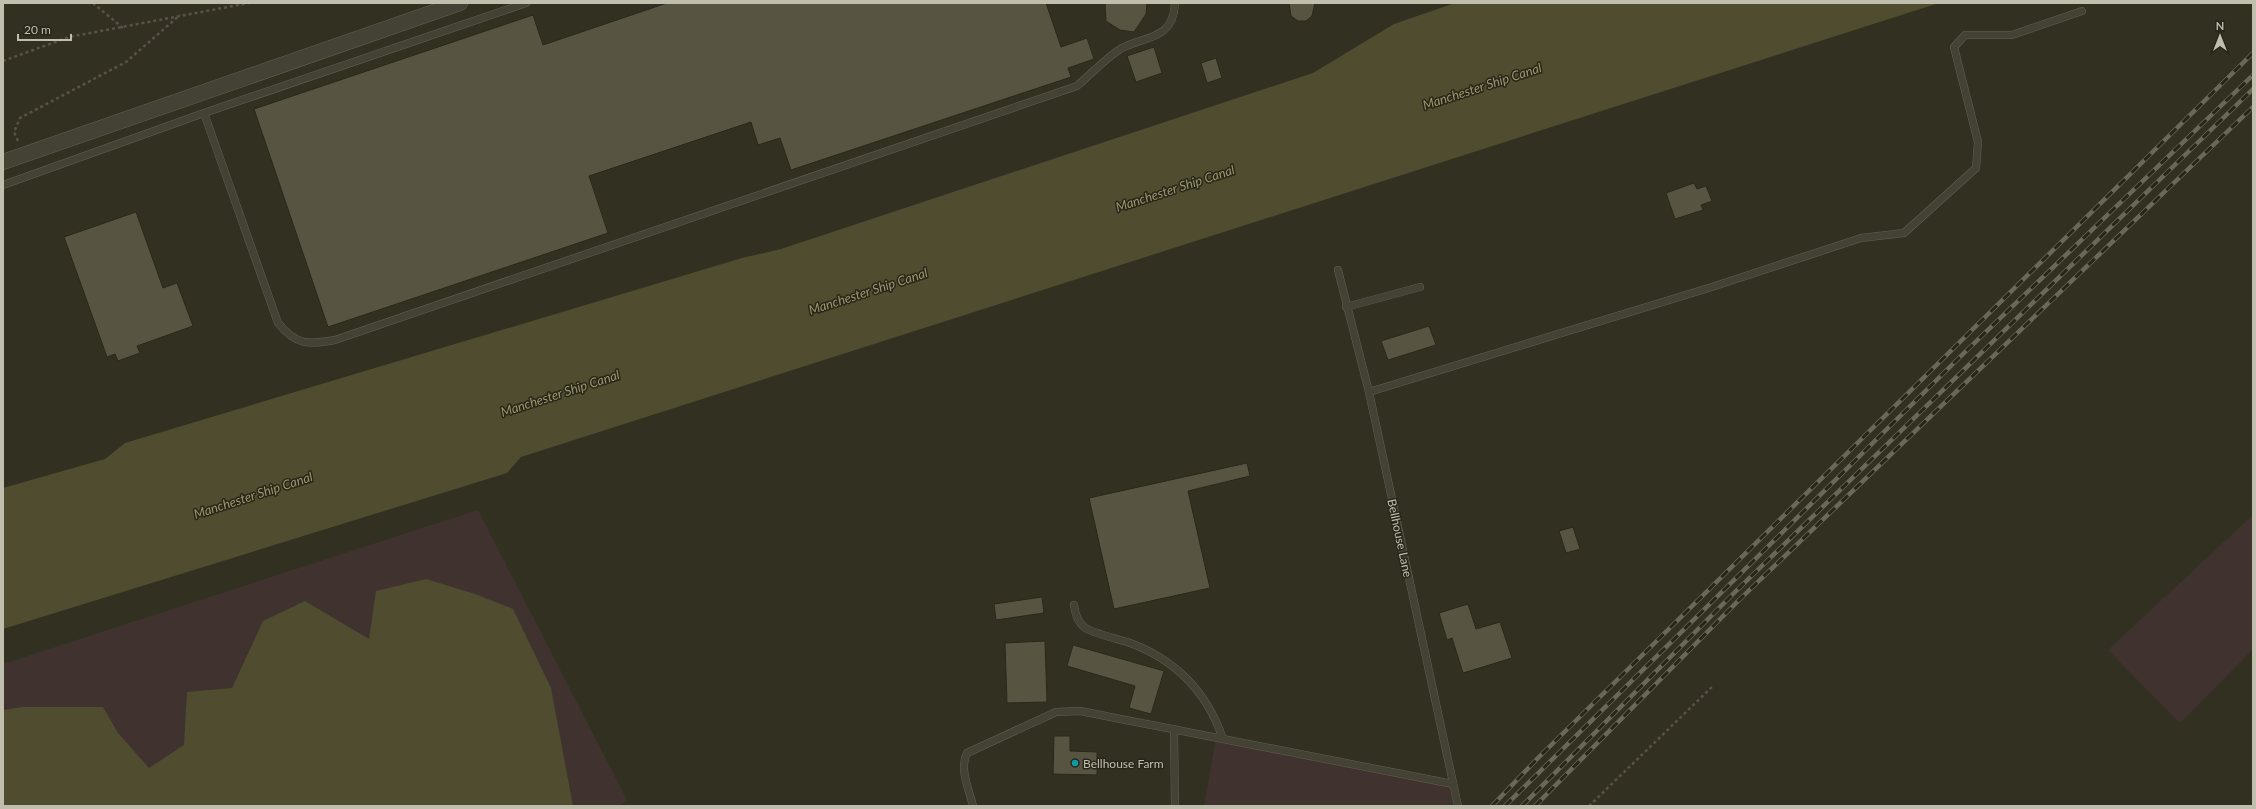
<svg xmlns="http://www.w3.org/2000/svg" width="2256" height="809" font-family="Lato,sans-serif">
<rect width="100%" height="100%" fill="#323121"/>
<g fill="#40332f">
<polygon points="478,510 627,800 619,806 3,806 3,664"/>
<polygon points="2253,515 2253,649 2180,723 2108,650"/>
<polygon points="1216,739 1449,786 1454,806 1204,806"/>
</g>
<g fill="#4f4c2f">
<polygon points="1455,3 1939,3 521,457 507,473 3,629 3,488 105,459 125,443 742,258 781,249 1313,73 1394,24"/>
<polygon points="426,579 475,594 513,609 551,688 573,806 3,806 3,710 23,707 103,707 118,733 149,768 184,745 187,692 232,688 263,621 305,601 369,639 376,591"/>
</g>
<g fill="#575542" stroke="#2a281b">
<polygon points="667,3 1046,3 1061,47 1087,38 1094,59 1068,68 1071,77 791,170 780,138 758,145 751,122 589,176 608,233 328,327 254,109 533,15 543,45"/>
<polygon points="1105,3 1147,3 1146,14 1134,32 1120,30 1106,21"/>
<polygon points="1289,3 1315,3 1312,16 1306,21 1298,21 1291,16"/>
<polygon points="1154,47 1162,73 1136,82 1127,56"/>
<polygon points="1216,58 1222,78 1207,83 1201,63"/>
<polygon points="1694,183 1697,189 1706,186 1712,201 1701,205 1703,210 1675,219 1666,193"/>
<polygon points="136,212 163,288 177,283 193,326 137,346 140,353 118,361 115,354 107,357 64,237"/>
<polygon points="1429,326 1436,345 1388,360 1381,341"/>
<polygon points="1247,463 1250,476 1188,491 1210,588 1114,609 1089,498"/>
<polygon points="1573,527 1580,549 1566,553 1559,531"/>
<polygon points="1042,597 1044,613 996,620 994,604"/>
<polygon points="1468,604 1476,629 1500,622 1512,658 1463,673 1452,638 1447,640 1439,613"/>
<polygon points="1045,641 1047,702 1007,703 1005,643"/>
<polygon points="1073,645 1164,671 1151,714 1129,708 1135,686 1067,666"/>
<polygon points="1054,736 1070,736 1070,751 1097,752 1097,775 1053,774"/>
</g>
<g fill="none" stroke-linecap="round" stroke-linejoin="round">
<defs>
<g id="lane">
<path d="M204 113 278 323C296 345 308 345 335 340L1077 86C1090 75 1108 56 1122 48 1148 35 1173 40 1175 3"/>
<polyline points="3,185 204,113 526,3"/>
<polyline points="1338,270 1369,392 1458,806"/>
<polyline points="1346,307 1420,287"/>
<polyline points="1369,392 1715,286 1861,238 1904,233 1976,168 1978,142 1954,47 1965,35 2012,35 2082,11"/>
<path d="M1074 605C1075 613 1077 621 1084 627 1091 633 1119 639 1130 643 1176 660 1207 692 1223 739"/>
<polyline points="1174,729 1175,806"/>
<path d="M973 806C969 789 959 769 967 753L1056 712 1080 711 1453 784"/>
</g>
<polyline id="street" points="3,162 460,3"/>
</defs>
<use href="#lane" stroke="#616051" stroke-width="8"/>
<use href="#street" stroke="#616051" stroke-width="16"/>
<g stroke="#5a5149" stroke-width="2.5" stroke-dasharray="3 3" stroke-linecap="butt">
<polyline points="93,3 123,28"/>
<polyline points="3,61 69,37 249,3"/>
<polyline points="18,141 14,132 20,118 126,62 180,15"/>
<polyline points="1589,806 1713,686"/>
</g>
<use href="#lane" stroke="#434234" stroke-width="7"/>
<use href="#street" stroke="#434234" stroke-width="15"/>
<defs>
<g id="rail">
<polyline points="1492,806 1538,758 2253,53"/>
<polyline points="1505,806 1963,354 2253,75"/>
<polyline points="1522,806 1734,593 2253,89"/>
<polyline points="1535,806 1738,601 2253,107"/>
</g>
</defs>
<use href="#rail" stroke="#6a6856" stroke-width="4.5"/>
<use href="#rail" stroke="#28261a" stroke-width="3" stroke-dasharray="9" stroke-linecap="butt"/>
</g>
<circle fill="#0f9aa8" stroke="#28261a" stroke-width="1.5" cx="1075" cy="763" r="4"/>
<g text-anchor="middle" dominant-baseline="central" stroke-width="3" stroke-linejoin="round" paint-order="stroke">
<g font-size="12" fill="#c0bfae" stroke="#28261a">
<text transform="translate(1400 538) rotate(78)">Bellhouse Lane</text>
</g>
<g font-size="12" fill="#c0bfae" stroke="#28261a" text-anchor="start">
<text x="1083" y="763">Bellhouse Farm</text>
</g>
<g font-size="13" font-style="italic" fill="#9c976a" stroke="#28261a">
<text transform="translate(1482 86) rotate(-18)">Manchester Ship Canal</text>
<text transform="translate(1175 188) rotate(-18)">Manchester Ship Canal</text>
<text transform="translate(868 291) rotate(-18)">Manchester Ship Canal</text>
<text transform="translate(560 393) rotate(-18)">Manchester Ship Canal</text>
<text transform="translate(253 495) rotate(-18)">Manchester Ship Canal</text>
</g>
</g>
<rect width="2256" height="809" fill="none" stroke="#c0bfae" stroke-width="8"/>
<g transform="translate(2220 36)" stroke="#28261a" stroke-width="3" paint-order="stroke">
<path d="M0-3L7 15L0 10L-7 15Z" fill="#c0bfae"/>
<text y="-6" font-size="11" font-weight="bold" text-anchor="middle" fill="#c0bfae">N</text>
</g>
<path d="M18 34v6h53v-6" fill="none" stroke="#c0bfae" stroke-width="2"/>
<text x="24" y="34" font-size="12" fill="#c0bfae" stroke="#28261a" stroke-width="3" paint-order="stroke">20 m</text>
</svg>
